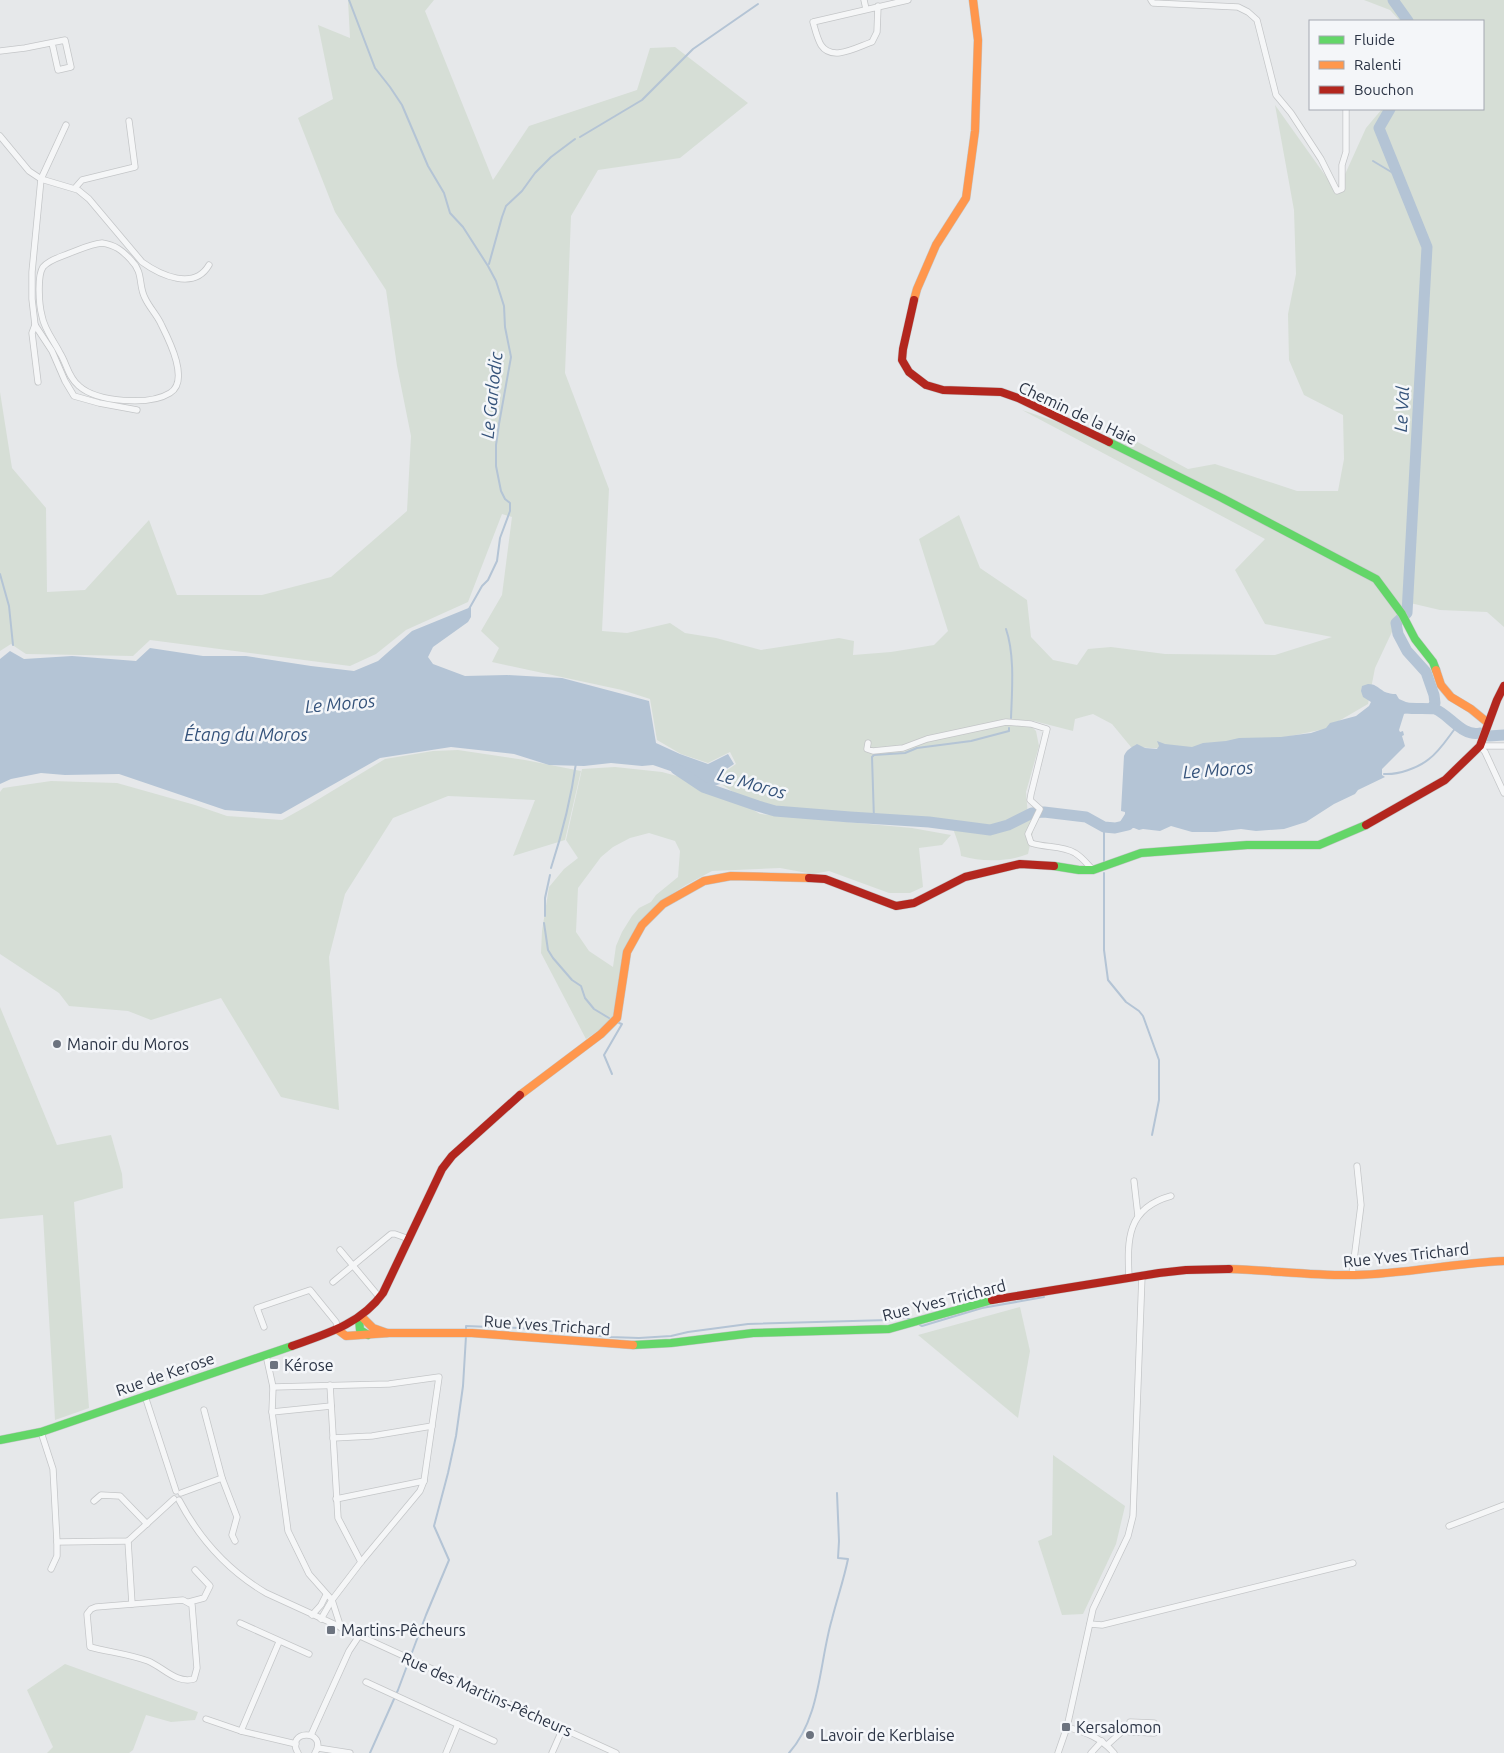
<svg xmlns="http://www.w3.org/2000/svg" width="1504" height="1753" font-family="Ubuntu,sans-serif">
<rect width="100%" height="100%" fill="#e6e8ea"/>
<g fill="#d6ded6" fill-rule="evenodd">
<path d="M348 0H434L425 11 493 180 529 126 637 90 650 48 675 47 748 103 680 158 598 170 571 216 565 373 609 489 602 631 627 633 670 623 685 633 716 638 761 650 839 638 854 641 853 655 891 652 934 645 948 631 919 539 959 515 980 568 1027 600 1031 637 1053 660 1077 665 1088 649 1111 647 1165 654 1275 655 1332 637 1265 624 1235 570 1265 539 1022 410 1105 438 1119 432 1188 469 1215 464 1297 491H1338L1344 459 1343 415 1304 395 1289 360 1288 314 1296 274 1294 210 1275 105 1337 192 1366 128 1382 109H1483V21H1400L1390 10 1364 0H1504V627L1487 612 1440 610 1406 602 1375 668 1368 704 1325 729 1257 743 1193 750 1131 747 1112 724 1093 714 1075 719 1073 731 1034 721 1025 720 1036 731 1039 746 1026 792 1028 816 1032 822 1033 831 1028 854C1007 862 982 862 961 856 960 844 954 834 951 822H881L835 812 804 813 758 808 721 784 723 773 736 764 730 752 708 763 681 754 657 740 650 699 622 690 492 662 499 648 481 631 502 595 512 517 502 514 468 602 406 630 376 654 350 666 150 640 133 656 26 654 11 644 0 651V392L12 468 46 508 47 592 85 590 149 520 177 595H262L331 577 407 511 411 436 397 366 386 290 335 212 298 118 333 99 318 25 350 38Z"/>
<polygon points="458,750 525,760 581,771 565,840 513,856 535,800 448,796 393,818 345,894 329,957 339,1110 281,1097 221,998 151,1020 128,1011 69,1006 59,993 0,954 0,792 3,788 51,781 117,783 195,805 227,816 282,820 309,805 385,759 433,751"/>
<path d="M615 767 662 772 688 779 724 793 760 814 912 828 951 835 942 845 919 848 923 887 910 893H889L829 871 813 874 780 868 712 871 686 885 667 897 649 913 637 927 631 940 617 1018 586 1039 541 953 542 931 549 887 564 869 578 858 566 840 582 769ZM649 833 675 841 680 851 678 877 656 895 651 902 639 908 632 916 622 932 616 946 613 967 589 951 576 932 578 888 601 857 613 847 630 838Z"/>
<polygon points="0,1007 57,1145 111,1135 122,1174 123,1188 74,1202 89,1408 55,1420 43,1215 0,1219"/>
<polygon points="1020,1307 1030,1351 1018,1418 918,1335"/>
<polygon points="1053,1455 1125,1506 1116,1544 1083,1614 1062,1615 1038,1541 1052,1535"/>
<polygon points="65,1664 198,1712 195,1720 171,1722 146,1715 133,1750 129,1753 47,1753 53,1747 27,1690"/>
</g>
<g fill="#b4c4d5">
<polygon points="471,607 471,617 468,622 433,647 428,657 433,664 465,676 507,675 562,678 649,701 656,743 680,754 708,764 728,754 734,764 722,772 720,784 714,786 653,765 642,766 611,763 584,766 549,765 514,754 451,747 380,758 281,814 225,810 119,774 65,775 41,773 11,779 0,784 0,659 10,651 24,659 72,656 136,661 150,648 203,656 246,656 311,666 354,671 378,661 412,631"/>
<path d="M1368 684C1375 684 1377 687 1382 690 1385 693 1389 693 1393 694H1396L1399 699 1422 709 1421 713 1414 711 1404 714 1399 730 1400 732 1403 731 1404 735 1402 736 1405 746 1382 769V775L1385 777 1358 790 1355 794 1334 804 1306 822 1284 829 1256 831 1241 829 1216 832H1192L1171 826 1160 831 1143 829 1139 830 1134 828 1115 829V826L1118 825 1125 814V812L1121 811 1124 756C1126 750 1132 747 1137 744L1145 748 1157 749 1159 746 1157 741 1165 744 1192 747 1203 743 1226 741 1239 738 1281 737 1311 733 1326 728 1330 723 1356 716 1369 706 1371 702 1363 697 1361 691 1362 686Z"/>
</g>
<g fill="none" stroke-linecap="round" stroke-linejoin="round">
<g stroke="#b4c4d5" stroke-width="2">
<polyline points="349,0 375,68 390,87 402,105 428,166 444,193 450,213 463,227 488,266 496,281 504,306 505,327 511,357 499,424 496,445 496,466 501,491 505,499 510,503 510,511 500,538 497,561 488,580 482,586 469,609"/>
<polyline points="580,137 642,100 693,49 758,4"/>
<polyline points="1373,161 1393,173"/>
<polyline points="489,264 502,217 506,206 522,191 535,173 551,157 575,139"/>
<polyline points="0,574 9,606 13,645"/>
<path d="M1006 629C1015 655 1012 691 1011 718"/>
<path d="M1384 774C1398 775 1418 768 1429 759 1440 751 1449 736 1457 726"/>
<polyline points="874,819 872,757 874,755 905,753 917,748 971,741 1009,731 1009,728"/>
<polyline points="1104,827 1104,862"/>
<path d="M551 868C562 834 571 799 576 763"/>
<polyline points="1104,873 1104,950 1108,980 1126,1002 1139,1011 1143,1016 1159,1060 1159,1100 1152,1135"/>
<polyline points="545,916 545,898 550,875"/>
<polyline points="544,923 548,950 553,958 572,980 581,986 585,998 594,1009 609,1018"/>
<polyline points="612,1074 604,1055 622,1024 619,1023"/>
<polyline points="920,1325 922,1326 982,1308 1044,1297"/>
<polyline points="466,1331 466,1326 519,1328 610,1337 639,1338 671,1336 688,1332 748,1324 889,1320 906,1317 911,1320"/>
<polyline points="370,1753 398,1690 426,1615 449,1560 434,1526 448,1473 456,1436 463,1386 466,1336"/>
<path d="M789 1753C821 1717 819 1663 832 1619 837 1599 844 1579 848 1559L838 1558 839 1541 837 1493"/>
</g>
<g stroke="#b4c4d5" stroke-width="11">
<polyline points="1393,0 1408,21"/>
<polyline points="1390,109 1379,128 1427,247 1407,613 1396,623 1398,634 1407,651 1426,672 1434,695 1435,703 1432,708"/>
<path d="M1407 708C1413 709 1431 708 1435 709 1450 715 1462 737 1480 733"/>
<polyline points="1489,736 1504,735"/>
<polyline points="676,769 703,787 758,806 775,811 850,817 929,822 990,830 1008,825 1032,813 1044,812 1086,817 1104,827 1115,828 1128,825"/>
</g>
<defs>
<g id="street">
<polyline points="864,0 866,9"/>
<polyline points="1151,0 1153,3 1238,7 1248,12 1257,20 1276,95 1291,113 1321,159 1337,191 1342,189 1342,165 1346,152 1346,109"/>
<path d="M878 6 877 32 872 42C857 47 832 62 821 45 817 38 815 29 813 22L908 0"/>
<polyline points="0,51 25,48 65,40 71,67 58,70 52,43"/>
<polyline points="66,125 41,179 32,272 32,299 35,325 52,351 65,381 74,396 99,403 137,410"/>
<path d="M0 136 29 171 41 179 78 190 89 199 142 262C160 275 194 291 209 265"/>
<polyline points="75,188 82,180 135,167 129,121"/>
<path d="M102 243C115 245 122 250 131 260 144 273 138 285 145 298 149 307 157 315 161 324 169 340 190 381 170 393 149 406 97 402 79 386 68 377 67 364 60 353 54 341 44 329 42 316 39 305 37 276 43 267 50 259 61 257 70 253 81 249 91 244 102 243Z"/>
<polyline points="35,325 32,333 38,382"/>
<path d="M868 743 867 749 873 751 903 748 927 739 1006 722 1031 724 1047 729 1031 794 1030 800 1040 809 1028 834 1031 843C1045 848 1062 845 1075 853 1082 857 1087 864 1093 870"/>
<polyline points="1480,746 1485,752 1504,793"/>
<polyline points="1480,746 1504,746"/>
<polyline points="1134,1181 1138,1216"/>
<polyline points="340,1250 380,1298"/>
<polyline points="1352,1275 1361,1205 1357,1166"/>
<path d="M1129 1278C1127 1239 1127 1208 1171 1196"/>
<polyline points="333,1282 391,1234 395,1234 409,1239"/>
<polyline points="264,1327 257,1308 310,1290 336,1322 338,1330"/>
<polyline points="266,1355 273,1387 272,1412 288,1531 309,1574 332,1600 341,1628"/>
<polyline points="330,1385 338,1518 361,1562"/>
<polyline points="273,1387 389,1384 439,1377 424,1481 420,1491 361,1562 332,1600 321,1619"/>
<polyline points="145,1396 176,1491"/>
<polyline points="204,1410 222,1478"/>
<polyline points="272,1412 331,1406"/>
<polyline points="41,1432 53,1469 57,1542 57,1556 51,1569"/>
<polyline points="333,1438 372,1436 432,1426"/>
<polyline points="181,1493 222,1478 237,1517 232,1535 235,1541"/>
<polyline points="336,1499 424,1481"/>
<path d="M179 1500C200 1540 227 1570 266 1593L616 1753"/>
<polyline points="94,1501 101,1495 120,1496 147,1524"/>
<polyline points="1449,1526 1504,1505"/>
<polyline points="128,1541 132,1604"/>
<polyline points="57,1542 128,1541 174,1499"/>
<path d="M183 1600 192 1605 197 1668 194 1679C176 1684 163 1667 148 1661 129 1654 109 1652 90 1647L87 1614 91 1609 96 1607Z"/>
<polyline points="189,1602 204,1598 210,1586 195,1570"/>
<polyline points="312,1615 321,1605 326,1595"/>
<polyline points="240,1623 309,1654"/>
<polyline points="1090,1624 1102,1625 1353,1563"/>
<polyline points="366,1682 494,1741"/>
<polyline points="206,1719 241,1731 296,1744"/>
<polygon points="1130,1722 1154,1723 1154,1733 1130,1732"/>
<path d="M1067 1727C1087 1733 1100 1737 1114 1753"/>
<polyline points="241,1731 279,1642"/>
<polyline points="311,1735 349,1651 359,1636"/>
<polyline points="1107,1745 1126,1728 1130,1728"/>
<polyline points="318,1748 350,1753"/>
<path d="M298 1753C284 1729 329 1729 315 1753"/>
<polyline points="446,1753 458,1724"/>
<polyline points="552,1753 563,1728"/>
<polyline points="1058,1753 1067,1727 1093,1609 1128,1536 1133,1516 1142,1275"/>
<polyline points="1091,1753 1102,1741"/>
</g>
<g id="fast">
<polyline points="1109,442 1222,498 1376,579 1402,614 1415,639 1433,662 1436,670"/>
<polyline points="1054,866 1079,870 1093,870 1141,853 1247,845 1319,845 1366,825"/>
<polyline points="359,1319 360,1330 368,1335"/>
<polyline points="633,1345 671,1343 753,1333 889,1329 992,1300"/>
<polyline points="0,1440 41,1432 292,1346"/>
</g>
<g id="slow">
<polyline points="914,300 917,289 936,245 966,198 975,131 978,40 973,0"/>
<polyline points="1436,670 1441,685 1451,697 1471,709 1488,723"/>
<polyline points="520,1095 601,1034 617,1018 627,952 642,925 663,904 704,881 731,876 809,878"/>
<path d="M1229 1269C1271 1270 1313 1276 1355 1275 1405 1274 1454 1263 1504 1261"/>
<polyline points="361,1316 373,1328 387,1333"/>
<polyline points="338,1330 346,1336 389,1333 472,1333 633,1345"/>
</g>
<g id="jam">
<polyline points="914,300 903,349 902,360 909,372 926,385 943,390 1001,392 1018,398 1109,442"/>
<polyline points="1366,825 1445,780 1480,746 1497,700 1504,686"/>
<polyline points="809,878 825,879 896,906 914,903 965,877 1020,864 1054,866"/>
<polyline points="992,1300 1159,1273 1186,1270 1229,1269"/>
<path d="M292 1346C326 1334 361 1324 383 1293L442 1169 452 1156 520 1095"/>
</g>
</defs>
<use href="#street" stroke="#c4c6c8" stroke-width="7"/>
<use href="#fast" stroke="#c4c6c8" stroke-width="9"/>
<use href="#slow" stroke="#c4c6c8" stroke-width="9"/>
<use href="#jam" stroke="#c4c6c8" stroke-width="9"/>
<use href="#street" stroke="#f5f6f7" stroke-width="5.5"/>
<use href="#fast" stroke="#63d668" stroke-width="8"/>
<use href="#slow" stroke="#ff974d" stroke-width="8"/>
<use href="#jam" stroke="#b3261e" stroke-width="8"/>
</g>
<g fill="#6c737f" stroke="#f4f6f9" stroke-width="2">
<circle cx="57" cy="1044" r="5"/>
<rect x="269" y="1360" width="10" height="10" rx="2.5"/>
<rect x="326" y="1625" width="10" height="10" rx="2.5"/>
<rect x="1061" y="1722" width="10" height="10" rx="2.5"/>
<circle cx="810" cy="1735" r="5"/>
</g>
<g text-anchor="middle" dominant-baseline="central" stroke-width="5" stroke-linejoin="round" paint-order="stroke">
<g font-size="16" fill="#2b3445" stroke="#f4f6f9">
<text transform="translate(1078 413) rotate(25)">Chemin de la Haie</text>
<text transform="translate(1406 1255) rotate(-6)">Rue Yves Trichard</text>
<text transform="translate(944 1300) rotate(-14)">Rue Yves Trichard</text>
<text transform="translate(547 1325) rotate(4)">Rue Yves Trichard</text>
<text transform="translate(165 1374) rotate(-19)">Rue de Kerose</text>
<text transform="translate(487 1694) rotate(24)">Rue des Martins-Pêcheurs</text>
</g>
<g font-size="16" fill="#2b3445" stroke="#f4f6f9" text-anchor="start">
<text x="67" y="1044">Manoir du Moros</text>
<text x="284" y="1365">Kérose</text>
<text x="341" y="1630">Martins-Pêcheurs</text>
<text x="1076" y="1727">Kersalomon</text>
<text x="820" y="1735">Lavoir de Kerblaise</text>
</g>
<g font-size="18" font-style="italic" fill="#34527a" stroke="#f4f6f9">
<text transform="translate(491 395) rotate(-84)">Le Garlodic</text>
<text transform="translate(1401 409) rotate(-87)">Le Val</text>
<text transform="translate(340 703) rotate(-5)">Le Moros</text>
<text x="246" y="734">Étang du Moros</text>
<text transform="translate(1218 769) rotate(-4)">Le Moros</text>
<text transform="translate(752 783) rotate(16)">Le Moros</text>
</g>
</g>
<rect x="1309" y="20" width="175" height="90" fill="#f4f6f9" stroke="#a4a8b1"/>
<rect x="1319" y="36" width="25" height="8" fill="#63d668" stroke="#a4a8b1"/>
<text x="1354" y="45" font-size="15" fill="#2b3445">Fluide</text>
<rect x="1319" y="61" width="25" height="8" fill="#ff974d" stroke="#a4a8b1"/>
<text x="1354" y="70" font-size="15" fill="#2b3445">Ralenti</text>
<rect x="1319" y="86" width="25" height="8" fill="#b3261e" stroke="#a4a8b1"/>
<text x="1354" y="95" font-size="15" fill="#2b3445">Bouchon</text>
</svg>
